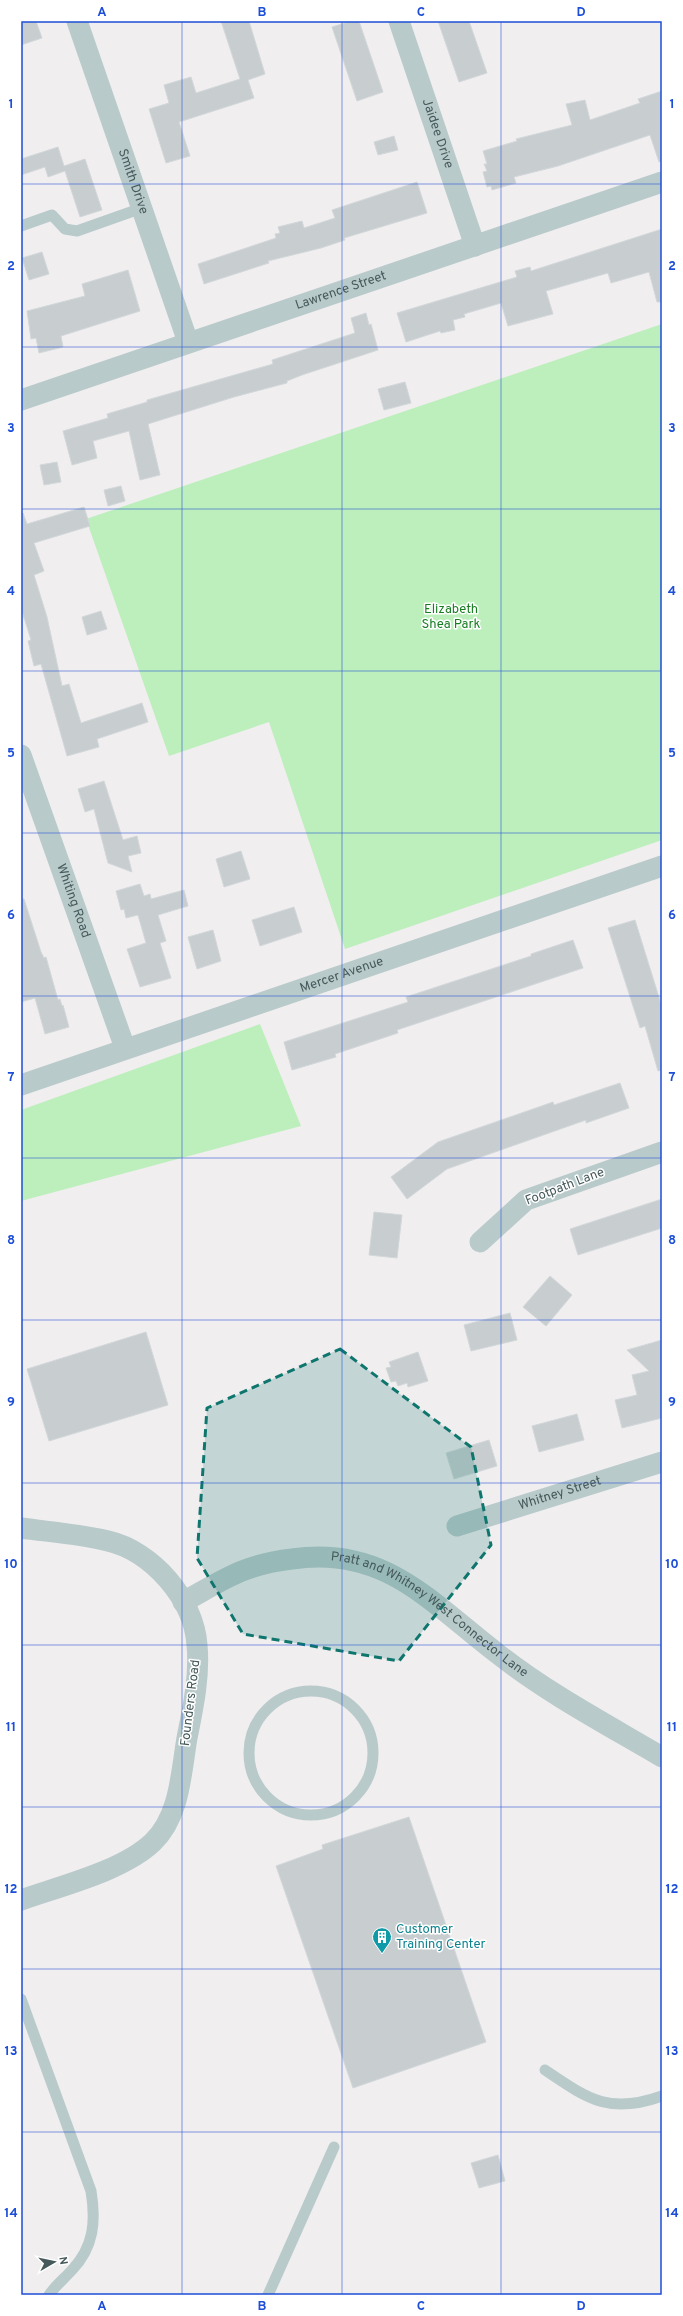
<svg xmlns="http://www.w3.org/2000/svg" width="683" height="2316" font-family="Overpass,sans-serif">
<rect width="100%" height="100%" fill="#f1eeef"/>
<g fill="#bcefbc">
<polygon points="662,324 662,840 345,949 269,722 169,756 86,519"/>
<polygon points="260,1024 301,1126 21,1201 21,1110"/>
</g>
<g fill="#c8ced0" stroke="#d2d7da">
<polygon points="21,21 36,21 42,38 21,45"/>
<polygon points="221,21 249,21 265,74 248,80 254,98 179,122 190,156 166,163 149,109 169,103 164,85 191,77 196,93 240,79"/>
<polygon points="351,21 359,21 383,92 357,101 332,27"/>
<polygon points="438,21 469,21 487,73 459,82"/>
<polygon points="662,91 662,161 659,162 650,135 558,166 514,177 516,183 492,190 491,186 487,187 483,172 487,171 484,164 487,164 483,151 517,141 516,139 572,125 566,104 585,100 590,120 640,103 638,99"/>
<polygon points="394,136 398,150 378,155 374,142"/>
<polygon points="58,147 64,166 85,159 102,210 80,217 65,171 48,177 45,167 21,175 21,159"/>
<polygon points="417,182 427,213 344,238 345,240 321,248 268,261 269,263 204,284 198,264 276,238 275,234 280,233 278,227 302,221 304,228 335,218 332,210"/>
<polygon points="662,229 662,302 657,302 649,272 611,283 608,273 546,291 553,314 508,326 501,303 464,314 465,317 453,320 455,330 441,333 440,331 406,342 397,313 517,277 515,271 530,267 531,271"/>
<polygon points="42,252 49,274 29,280 22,258"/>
<polygon points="128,270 140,311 61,336 63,347 39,353 36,338 31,339 27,311 85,296 82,284"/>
<polygon points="366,313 369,325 371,324 378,350 302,375 287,381 287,383 234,397 148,424 160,475 140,480 129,431 93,441 97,458 72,465 63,431 108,418 107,414 147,402 147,400 273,364 272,360 355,333 351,318"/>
<polygon points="405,382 411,403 384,410 378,389"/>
<polygon points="57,462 61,482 44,485 40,465"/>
<polygon points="121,486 125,501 108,506 104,490"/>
<polygon points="84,507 90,526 34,543 44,571 34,575 47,617 62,686 69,684 81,723 142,703 148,722 97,739 99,747 67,756 41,664 34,666 28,641 31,640 21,608 21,514 23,513 27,524"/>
<polygon points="101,611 107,629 87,635 82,617"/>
<polygon points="104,781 123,840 137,836 141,853 128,856 132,872 108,863 94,809 85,812 78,789"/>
<polygon points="241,851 250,879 224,887 216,859"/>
<polygon points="140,884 144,896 150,894 151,899 184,890 188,906 158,915 166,941 160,943 171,978 140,987 127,949 146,943 138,915 126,918 124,909 121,910 116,891"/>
<polygon points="21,899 24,899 41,952 44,958 46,957 58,1000 60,999 62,1006 63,1005 69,1027 45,1034 35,998 21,1002"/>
<polygon points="294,907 302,932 260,946 252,920"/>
<polygon points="635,920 662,1007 662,1070 658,1071 645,1026 640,1028 608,928"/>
<polygon points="213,930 221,961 197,969 188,937"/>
<polygon points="573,940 583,968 397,1030 398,1033 335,1054 336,1057 292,1070 284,1042 408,1002 406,997 531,956 531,954"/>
<polygon points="620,1083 629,1108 586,1123 586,1120 447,1169 407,1199 391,1177 438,1142 553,1102 554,1105"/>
<polygon points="662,1199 662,1228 578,1255 570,1229"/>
<polygon points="374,1212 402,1215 397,1258 369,1255"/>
<polygon points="550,1276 572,1295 546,1326 523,1307"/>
<polygon points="510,1313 517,1340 471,1351 464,1325"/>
<polygon points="146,1332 168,1405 49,1441 27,1369"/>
<polygon points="662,1340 662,1418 622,1428 615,1400 637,1395 632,1375 649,1371 627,1350"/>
<polygon points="418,1352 428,1381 408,1387 407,1383 398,1386 396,1381 391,1382 386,1368 391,1367 389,1362"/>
<polygon points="577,1414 584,1440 539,1452 532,1426"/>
<polygon points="489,1440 497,1466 454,1479 446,1453"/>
<polygon points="409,1817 486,2042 353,2088 276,1866 323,1849 322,1845"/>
<polygon points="498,2155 505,2181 479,2188 471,2163"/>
</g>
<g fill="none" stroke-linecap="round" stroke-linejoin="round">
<g stroke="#b9cacb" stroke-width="11">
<polyline points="21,226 52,215 65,229 77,231 142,208"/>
<circle cx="311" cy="1753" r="62"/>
<path d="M21 1999 91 2191C96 2221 94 2247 72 2270 65 2278 55 2286 49 2295"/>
<path d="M545 2070C588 2099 609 2115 662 2096"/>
<polyline points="268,2295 334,2147"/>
</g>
<g stroke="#b9cacb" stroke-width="21">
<path id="s1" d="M77 21 188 342"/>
<path id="s2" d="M399 21 475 246"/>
<path id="s3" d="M21 400 662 182"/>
<path id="s4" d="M21 755 125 1048"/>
<path id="s5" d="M21 1085 662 866"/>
<polyline points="480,1242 526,1200 662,1152"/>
<path id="s6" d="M457 1526 662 1462"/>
<path d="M21 1528C50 1532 80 1534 108 1541 152 1551 194 1599 197 1645 200 1675 193 1708 187 1738 181 1773 180 1816 153 1842 123 1871 60 1886 21 1900"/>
<path id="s7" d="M183 1602C202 1592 222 1579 242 1571 257 1565 275 1561 292 1559 385 1545 431 1603 498 1654 549 1694 606 1724 662 1757"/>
</g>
</g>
<path fill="#0f766e" fill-opacity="0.2" stroke="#0f766e" stroke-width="3" stroke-dasharray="8 5" stroke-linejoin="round" d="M340 1349 471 1447 491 1545 399 1661 243 1634 197 1558 207 1408Z"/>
<path fill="none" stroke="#1d4ed8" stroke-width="1" stroke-opacity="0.55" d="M182 21V2295M342 21V2295M501 21V2295M21 184H662M21 347H662M21 509H662M21 671H662M21 833H662M21 996H662M21 1158H662M21 1320H662M21 1483H662M21 1645H662M21 1807H662M21 1969H662M21 2132H662"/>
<defs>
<symbol id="building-pin" viewBox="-11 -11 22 30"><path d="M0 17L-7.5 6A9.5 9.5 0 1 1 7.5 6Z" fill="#0f9aa8" stroke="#fff"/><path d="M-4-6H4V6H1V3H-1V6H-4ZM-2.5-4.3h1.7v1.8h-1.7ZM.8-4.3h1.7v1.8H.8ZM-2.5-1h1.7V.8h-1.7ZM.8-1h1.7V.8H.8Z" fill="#fff"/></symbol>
</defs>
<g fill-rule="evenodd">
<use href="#building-pin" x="371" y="1926" width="22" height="30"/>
</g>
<g text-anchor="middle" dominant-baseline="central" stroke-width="3" stroke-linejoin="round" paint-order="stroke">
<g font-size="13" fill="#465a5b" stroke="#fff">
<text stroke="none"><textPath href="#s2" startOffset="119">Jaidee Drive</textPath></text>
<text stroke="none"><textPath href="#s1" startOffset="170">Smith Drive</textPath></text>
<text stroke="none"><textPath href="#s3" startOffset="338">Lawrence Street</textPath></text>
<text stroke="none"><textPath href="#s4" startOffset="155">Whiting Road</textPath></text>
<text stroke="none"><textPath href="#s5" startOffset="339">Mercer Avenue</textPath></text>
<text transform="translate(565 1187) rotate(-21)">Footpath Lane</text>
<text stroke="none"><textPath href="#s6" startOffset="108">Whitney Street</textPath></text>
<text stroke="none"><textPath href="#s7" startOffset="273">Pratt and Whitney West Connector Lane</textPath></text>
<text transform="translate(191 1703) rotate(-83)">Founders Road</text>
</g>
<g font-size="13" fill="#177d21" stroke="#fff">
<text x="451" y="610">Elizabeth<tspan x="451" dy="15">Shea Park</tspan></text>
</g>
<g font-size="13" fill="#0d838f" stroke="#fff" text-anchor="start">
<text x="396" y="1930">Customer<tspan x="396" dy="15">Training Center</tspan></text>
</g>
</g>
<rect width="683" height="2316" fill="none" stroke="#ffffff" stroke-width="44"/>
<g transform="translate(54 2262) rotate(81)" stroke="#ffffff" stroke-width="3" paint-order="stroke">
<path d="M0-3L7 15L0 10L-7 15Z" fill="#465a5b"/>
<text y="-6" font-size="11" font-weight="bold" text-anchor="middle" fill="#465a5b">N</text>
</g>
<rect x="22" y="22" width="639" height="2272" fill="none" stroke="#1d4ed8" stroke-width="1.5"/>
<g font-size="13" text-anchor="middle" font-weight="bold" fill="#1d4ed8">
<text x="102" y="16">A</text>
<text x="262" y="16">B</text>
<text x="421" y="16">C</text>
<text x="581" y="16">D</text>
<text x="11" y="108">1</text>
<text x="672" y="108">1</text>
<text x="11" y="270">2</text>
<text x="672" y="270">2</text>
<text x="11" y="432">3</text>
<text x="672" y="432">3</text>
<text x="11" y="595">4</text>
<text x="672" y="595">4</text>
<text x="11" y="757">5</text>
<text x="672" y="757">5</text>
<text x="11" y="919">6</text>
<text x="672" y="919">6</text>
<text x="11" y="1081">7</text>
<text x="672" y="1081">7</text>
<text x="11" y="1244">8</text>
<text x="672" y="1244">8</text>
<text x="11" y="1406">9</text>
<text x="672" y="1406">9</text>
<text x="11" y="1568">10</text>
<text x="672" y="1568">10</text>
<text x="11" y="1731">11</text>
<text x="672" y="1731">11</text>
<text x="11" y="1893">12</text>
<text x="672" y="1893">12</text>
<text x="11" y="2055">13</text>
<text x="672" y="2055">13</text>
<text x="11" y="2217">14</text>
<text x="672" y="2217">14</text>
<text x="102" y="2310">A</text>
<text x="262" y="2310">B</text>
<text x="421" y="2310">C</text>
<text x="581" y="2310">D</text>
</g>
</svg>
